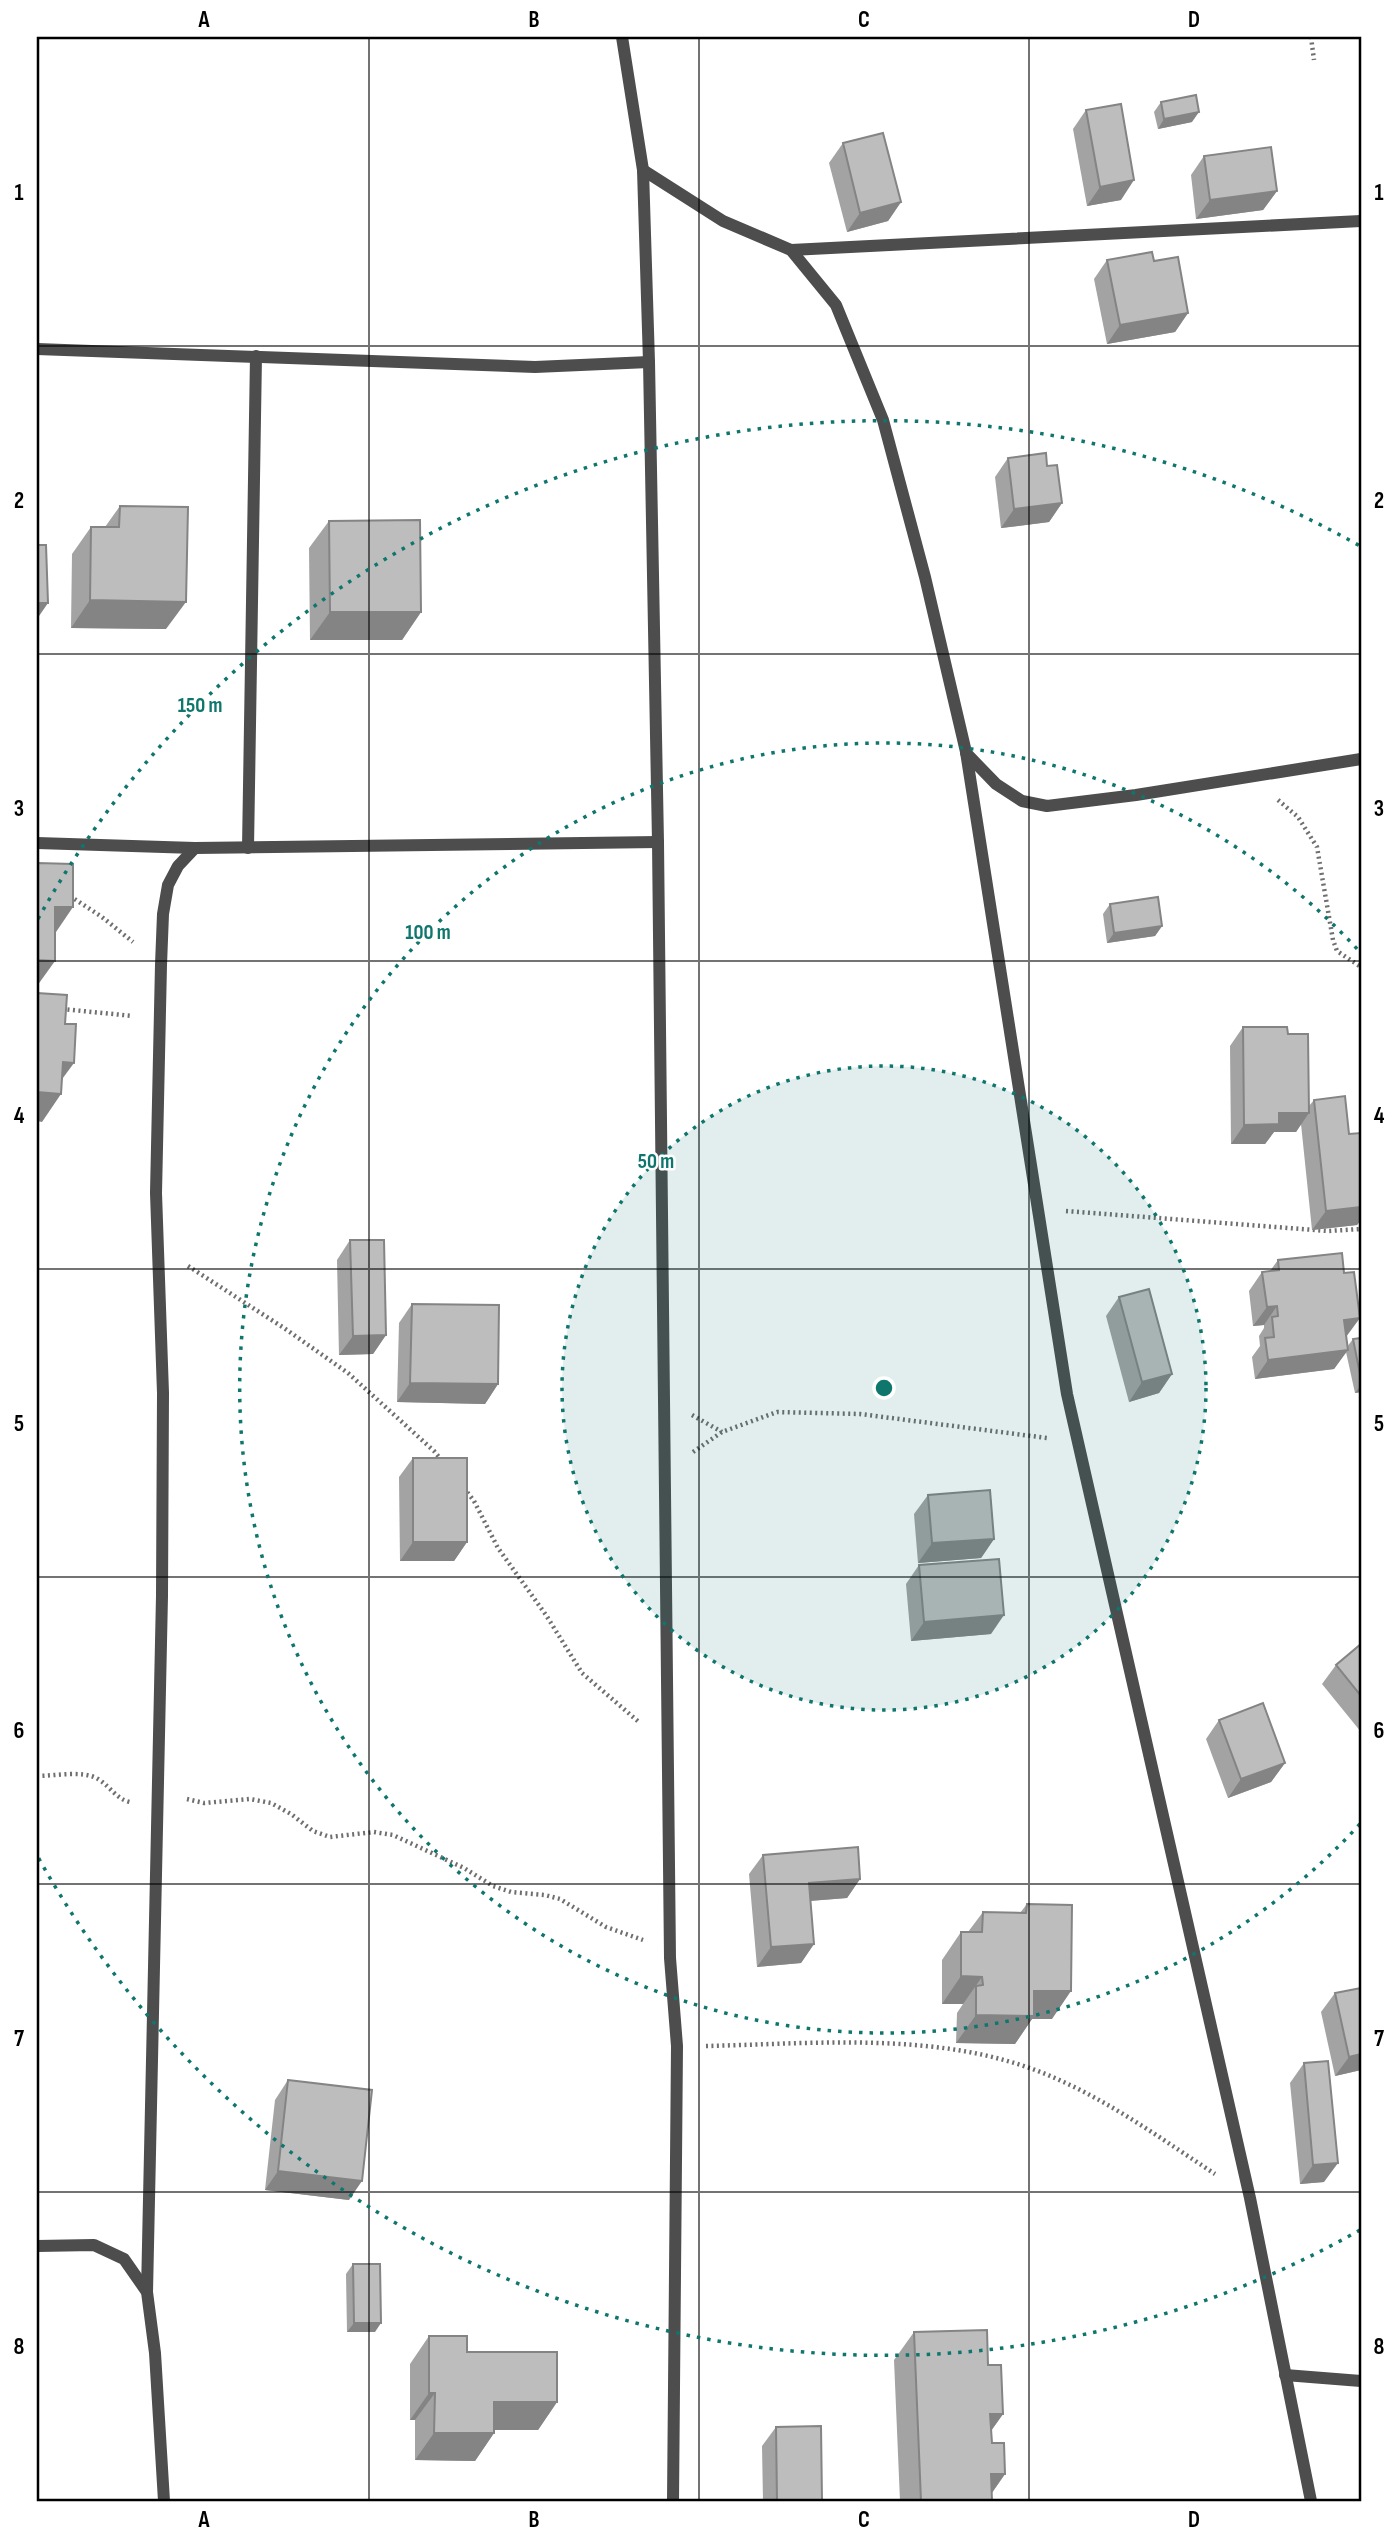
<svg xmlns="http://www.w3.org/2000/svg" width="1398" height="2538" font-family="'Sofia Sans Condensed',sans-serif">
<rect width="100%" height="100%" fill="#fff"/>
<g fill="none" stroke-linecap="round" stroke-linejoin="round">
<g stroke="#6f6f6f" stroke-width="4.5" stroke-dasharray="2 3.5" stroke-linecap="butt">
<polyline points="1311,37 1314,60"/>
<polyline points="1278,800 1298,817 1317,847 1333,940 1337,951 1361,967"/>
<polyline points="70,896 102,917 133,942"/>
<polyline points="62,1009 133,1016"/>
<polyline points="1066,1211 1328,1231 1361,1229"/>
<polyline points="188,1266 284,1328 348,1373 434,1451 443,1462"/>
<polyline points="692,1415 722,1432"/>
<polyline points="693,1452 722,1432 777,1412 860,1414 1047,1438"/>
<polyline points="464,1488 474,1501 498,1548 546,1615 582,1673 640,1723"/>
<path d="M37 1776C55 1776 83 1770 98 1779 111 1787 116 1799 130 1802"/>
<polyline points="187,1799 204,1803 250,1799 271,1803 291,1814 313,1831 330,1837 374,1832 393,1835 464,1868 493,1886 511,1892 545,1895 560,1899 606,1927 643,1940"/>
<path d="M706 2046C802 2044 910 2034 1004 2060 1082 2081 1148 2130 1215 2174"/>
</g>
<g stroke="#4d4d4d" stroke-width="12">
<polyline points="622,37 643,170 649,362 658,842 670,1958 677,2046 673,2501"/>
<polyline points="643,170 723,221 791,250 836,305 883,420 925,577 966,752 1067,1394 1250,2198 1311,2501"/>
<polyline points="791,250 1361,221"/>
<polyline points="37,349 535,367 649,362"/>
<polyline points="966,753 996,784 1022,801 1047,806 1136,795 1361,759"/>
<polyline points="37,843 195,848 658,842"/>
<polyline points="248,848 256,356"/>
<polyline points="37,2246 94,2245 124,2259 147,2292 155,2353 164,2501"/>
<polyline points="147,2292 162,1596 163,1393 156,1193 161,965 163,914 168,885 178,866 195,848"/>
<polyline points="1285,2375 1361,2381"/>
</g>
</g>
<g fill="#a3a3a3">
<polygon points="1161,102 1192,122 1158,129 1154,112"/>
<polygon points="1086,110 1121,200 1087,206 1073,129"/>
<polygon points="843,143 901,202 888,221 847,232 829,163"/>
<polygon points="1204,156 1277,191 1263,210 1196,219 1191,175"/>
<polygon points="1107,260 1154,261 1188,313 1175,332 1107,344 1094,279"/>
<polygon points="1008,458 1047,466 1062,503 1049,522 1001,528 995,477"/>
<polygon points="120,506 166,629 71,628 72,554 91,527 105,527"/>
<polygon points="329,521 421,612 402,640 310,640 309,548"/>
<polygon points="1110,904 1162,926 1155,936 1107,943 1103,914"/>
<polygon points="1243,1027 1288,1034 1309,1106 1314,1100 1349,1134 1361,1133 1361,1220 1357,1225 1312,1230 1301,1124 1296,1132 1274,1132 1265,1144 1231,1144 1230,1046"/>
<polygon points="350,1240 386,1335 373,1354 339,1355 337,1260"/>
<polygon points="1278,1260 1346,1337 1347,1347 1353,1339 1361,1338 1361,1392 1355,1393 1346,1352 1334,1369 1255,1379 1252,1357 1260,1346 1259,1336 1264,1328 1264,1325 1253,1326 1249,1291 1262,1272 1270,1271"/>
<polygon points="1119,1297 1172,1374 1159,1393 1129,1402 1106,1316"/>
<polygon points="412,1304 498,1384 485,1404 397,1402 399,1323"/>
<polygon points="413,1458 467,1542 454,1561 400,1561 399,1477"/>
<polygon points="928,1495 994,1539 981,1558 918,1563 914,1514"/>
<polygon points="919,1565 991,1634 911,1641 906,1584"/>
<polygon points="1361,1644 1361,1732 1322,1684 1336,1665"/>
<polygon points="1219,1720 1285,1763 1271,1782 1228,1798 1206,1739"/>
<polygon points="763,1855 860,1879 847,1898 810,1901 814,1944 801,1963 757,1967 749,1874"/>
<polygon points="1027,1904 1052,2019 1032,2019 1015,2044 956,2043 957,2013 963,2004 942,2004 942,1960 961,1932 968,1932 983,1912 1020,1913"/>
<polygon points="1361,1988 1361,2070 1335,2076 1321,2012 1335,1993"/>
<polygon points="1304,2063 1324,2182 1300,2184 1290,2083"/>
<polygon points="288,2080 349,2200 265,2190 275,2100"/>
<polygon points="1361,2080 1361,2096 1359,2084"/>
<polygon points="353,2264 375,2332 347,2332 346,2274"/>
<polygon points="914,2332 988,2365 1003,2414 991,2431 992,2443 1005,2474 992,2493 992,2501 900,2501 894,2360"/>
<polygon points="429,2336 467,2352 557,2402 538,2430 494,2430 494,2433 475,2461 415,2460 415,2420 410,2420 410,2364"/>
<polygon points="776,2427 822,2501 763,2501 762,2446"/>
</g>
<g fill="#848484">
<polygon points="1199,112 1192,122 1158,129 1164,119"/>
<polygon points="1134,180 1121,200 1087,206 1100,187"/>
<polygon points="1277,191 1263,210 1196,219 1210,200"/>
<polygon points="901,202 888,221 847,232 860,213"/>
<polygon points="1188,313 1175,332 1107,344 1120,325"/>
<polygon points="1062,503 1049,522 1001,528 1014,509"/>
<polygon points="90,600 186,602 166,629 71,628"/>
<polygon points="37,603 48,603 37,619"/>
<polygon points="330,612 421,612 402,640 310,640"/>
<polygon points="55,907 73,907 54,935"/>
<polygon points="1162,926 1155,936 1107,943 1114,933"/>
<polygon points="37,960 55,961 37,986"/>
<polygon points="63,1062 74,1063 54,1090"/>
<polygon points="37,1092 61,1094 42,1122 37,1121"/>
<polygon points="1279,1113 1309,1113 1296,1132 1274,1132 1265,1144 1231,1144 1244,1125"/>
<polygon points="1361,1207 1361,1220 1357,1225 1312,1230 1326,1211"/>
<polygon points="1277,1306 1264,1325 1253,1326 1267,1307"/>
<polygon points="1360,1318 1346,1337 1344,1320"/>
<polygon points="386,1335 373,1354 339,1355 353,1336"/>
<polygon points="1348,1350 1334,1369 1255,1379 1268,1360"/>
<polygon points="1172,1374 1159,1393 1129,1402 1142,1382"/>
<polygon points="410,1383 498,1384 485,1404 397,1402"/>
<polygon points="1361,1385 1361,1392 1355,1393"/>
<polygon points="994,1539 981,1558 918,1563 932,1543"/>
<polygon points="413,1542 467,1542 454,1561 400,1561"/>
<polygon points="1004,1615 991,1634 911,1641 924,1622"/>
<polygon points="1285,1763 1271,1782 1228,1798 1241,1779"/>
<polygon points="860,1879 847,1898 795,1902 809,1883"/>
<polygon points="814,1944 801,1963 757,1967 771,1947"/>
<polygon points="961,1976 982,1977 963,2004 942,2004"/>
<polygon points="1034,1991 1071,1991 1052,2019 1032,2019 1015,2044 956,2043 976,2015"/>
<polygon points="1361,2054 1361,2070 1335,2076 1349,2057"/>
<polygon points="1338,2163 1324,2182 1300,2184 1313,2165"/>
<polygon points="278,2171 362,2181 349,2200 265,2190"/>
<polygon points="354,2323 381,2323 375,2332 347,2332"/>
<polygon points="429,2393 435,2393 415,2420 410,2420"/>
<polygon points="494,2402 557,2402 538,2430 474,2430"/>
<polygon points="990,2414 1003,2414 983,2442"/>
<polygon points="434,2433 494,2433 475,2461 415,2460"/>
<polygon points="991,2474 1005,2474 986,2501"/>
</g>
<g fill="#bdbdbd" stroke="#848484" stroke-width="2">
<polygon points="1196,95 1199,112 1164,119 1161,102"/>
<polygon points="1121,104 1134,180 1100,187 1086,110"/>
<polygon points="883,133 901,202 860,213 843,143"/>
<polygon points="1271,147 1277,191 1210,200 1204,156"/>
<polygon points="1152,252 1154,261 1178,257 1188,313 1120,325 1107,260"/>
<polygon points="1046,453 1047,466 1057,465 1062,503 1014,509 1008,458"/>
<polygon points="120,506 188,507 186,602 90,600 91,527 119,527"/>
<polygon points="420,520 421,612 330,612 329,521"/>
<polygon points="37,545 46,545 48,603 37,603"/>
<polygon points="37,863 73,864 73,907 55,907 55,961 37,960"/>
<polygon points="1158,897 1162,926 1114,933 1110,904"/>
<polygon points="37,993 67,995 65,1024 76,1024 74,1063 63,1062 61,1094 37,1092"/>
<polygon points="1243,1027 1287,1027 1288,1034 1308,1034 1309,1113 1279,1113 1279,1124 1244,1125"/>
<polygon points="1345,1096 1349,1134 1361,1133 1361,1207 1326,1211 1314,1100"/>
<polygon points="350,1240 384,1240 386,1335 353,1336"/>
<polygon points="1342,1253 1344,1273 1354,1272 1360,1318 1344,1320 1348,1350 1268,1360 1265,1338 1274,1337 1272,1317 1278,1316 1277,1306 1267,1307 1262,1272 1279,1270 1278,1260"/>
<polygon points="1149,1289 1172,1374 1142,1382 1119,1297"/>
<polygon points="412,1304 499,1305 498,1384 410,1383"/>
<polygon points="1361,1338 1361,1379 1353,1339"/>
<rect x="413" y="1458" width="54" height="84"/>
<polygon points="990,1490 994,1539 932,1543 928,1495"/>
<polygon points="999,1559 1004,1615 924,1622 919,1565"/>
<polygon points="1361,1644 1361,1696 1336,1665"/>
<polygon points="1263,1703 1285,1763 1241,1779 1219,1720"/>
<polygon points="858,1847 860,1879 809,1883 814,1944 771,1947 763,1855"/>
<polygon points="1027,1904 1072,1905 1071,1991 1034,1991 1034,2016 976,2015 976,1986 983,1985 982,1977 961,1976 961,1932 982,1932 983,1912 1026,1913"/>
<polygon points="1361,1988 1361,2054 1349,2057 1335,1993"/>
<polygon points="1328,2061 1338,2163 1313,2165 1304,2063"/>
<polygon points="288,2080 372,2090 362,2181 278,2171"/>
<polygon points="353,2264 380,2264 381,2323 354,2323"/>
<polygon points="987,2330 988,2365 1001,2365 1003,2414 990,2414 992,2443 1004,2443 1005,2474 991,2474 992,2501 921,2501 914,2332"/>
<polygon points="429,2336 467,2336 467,2352 557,2352 557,2402 494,2402 494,2433 434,2433 435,2393 429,2393"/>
<polygon points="821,2426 822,2501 777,2501 776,2427"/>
</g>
<path fill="none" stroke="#000" stroke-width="2" stroke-opacity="0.55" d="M369 37V2501M699 37V2501M1029 37V2501M37 346H1361M37 654H1361M37 961H1361M37 1269H1361M37 1577H1361M37 1884H1361M37 2192H1361"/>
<circle cx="884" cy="1388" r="322" fill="#0f766e" fill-opacity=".12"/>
<g fill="none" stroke="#0f766e" stroke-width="3.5" stroke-dasharray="3.5 7">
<circle cx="884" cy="1388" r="322"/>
<path d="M1360 1824A645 645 0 1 1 1360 952"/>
<path d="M1360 2230A967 967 0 0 1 38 1857M38 919A967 967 0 0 1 1360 546"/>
</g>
<circle cx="884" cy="1388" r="10" fill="#0f766e" stroke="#fff" stroke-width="3.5"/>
<g font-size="21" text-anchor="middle" font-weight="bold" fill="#0f766e" stroke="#fff" stroke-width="5" stroke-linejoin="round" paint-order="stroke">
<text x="200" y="712">150 m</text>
<text x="428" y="939">100 m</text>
<text x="656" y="1168">50 m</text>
</g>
<rect width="1398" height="2538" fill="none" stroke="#ffffff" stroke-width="77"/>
<rect x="38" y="38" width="1322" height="2462" fill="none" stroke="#000" stroke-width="2.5"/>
<g font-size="23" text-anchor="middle" font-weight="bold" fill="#000">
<text x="204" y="27">A</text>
<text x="534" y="27">B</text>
<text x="864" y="27">C</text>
<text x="1194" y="27">D</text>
<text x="19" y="200">1</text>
<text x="1379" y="200">1</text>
<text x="19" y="508">2</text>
<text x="1379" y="508">2</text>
<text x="19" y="816">3</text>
<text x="1379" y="816">3</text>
<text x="19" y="1123">4</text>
<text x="1379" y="1123">4</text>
<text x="19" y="1431">5</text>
<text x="1379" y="1431">5</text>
<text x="19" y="1738">6</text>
<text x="1379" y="1738">6</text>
<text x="19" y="2046">7</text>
<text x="1379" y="2046">7</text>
<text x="19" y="2354">8</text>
<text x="1379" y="2354">8</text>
<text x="204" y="2527">A</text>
<text x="534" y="2527">B</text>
<text x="864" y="2527">C</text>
<text x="1194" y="2527">D</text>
</g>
</svg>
